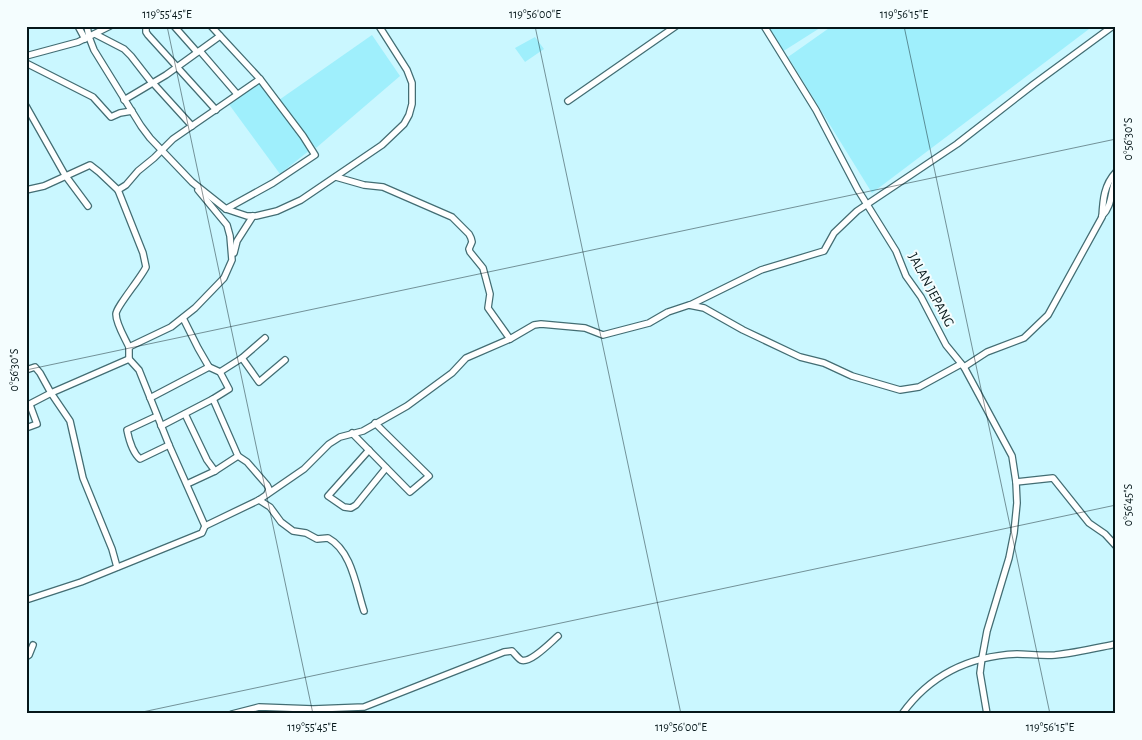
<svg xmlns="http://www.w3.org/2000/svg" width="1142" height="740" font-family="'Alegreya Sans',sans-serif">
<rect width="100%" height="100%" fill="#caf7ff"/>
<g fill="#9feffc">
<polygon points="765,26 823,26 782,52"/>
<polygon points="832,26 1093,26 872,193 788,57"/>
<polygon points="372,35 400,76 316,148 279,100"/>
<polygon points="535,37 544,49 525,62 515,48"/>
<polygon points="259,82 310,150 280,174 228,103"/>
</g>
<g fill="none" stroke-linecap="round" stroke-linejoin="round">
<defs>
<g id="minor">
<polyline points="78,26 85,39"/>
<polyline points="87,26 89,37 94,50 141,126 150,138 192,182 226,209 247,216 256,216 277,211 301,200 382,145 404,124 409,115 412,104 412,83 407,70 379,26"/>
<polyline points="146,26 146,32 148,35 216,110"/>
<polyline points="174,26 197,52"/>
<polyline points="211,26 260,79 303,136 315,155 273,183 226,209"/>
<polyline points="764,26 816,110 858,190 896,251 906,276 921,297 946,345 964,367 1012,456 1016,482 1017,503 1014,533 1009,558 987,631 982,658 980,673 987,714"/>
<polyline points="95,34 124,49 131,56 152,83"/>
<polyline points="200,51 237,94"/>
<polyline points="26,56 78,42 110,26"/>
<polyline points="26,63 93,97 111,117 120,113 132,111"/>
<polyline points="153,83 192,126"/>
<polyline points="124,100 166,75 220,36"/>
<polyline points="568,101 676,26"/>
<polyline points="26,106 65,175 88,206"/>
<polyline points="336,177 364,185 383,187 452,217 469,234 471,238 472,242 469,249 470,252 483,268 486,279 490,294 488,308 510,339"/>
<polyline points="26,190 44,186 90,165 99,172 118,190 126,185 138,171 154,158 173,139 260,79"/>
<path d="M118 190 143 253 146 267C141 278 116 307 116 314 116 324 125 338 129 347"/>
<path d="M1102 216C1113 205 1110 192 1116 179"/>
<polyline points="234,253 237,241 253,216"/>
<polyline points="690,305 761,270 824,251 834,233 857,211 957,144 1034,84 1113,26"/>
<polyline points="183,318 198,348 209,367"/>
<polyline points="242,358 259,382 285,360"/>
<polyline points="129,359 129,347 171,327 195,308 224,278 232,260 230,236 227,225 198,190"/>
<path d="M964 367 987 352 1024 338 1048 315 1102 217C1103 199 1104 185 1116 172"/>
<polyline points="26,370 35,367 40,373 51,393 70,421 83,478 112,549 117,567"/>
<polyline points="220,372 242,358 265,338"/>
<polyline points="150,398 209,367 220,372 229,389 213,399 161,426"/>
<polyline points="213,399 238,456 247,462 267,485 269,489 267,494"/>
<polyline points="26,406 51,393 129,359 139,370 169,445 205,526"/>
<polyline points="185,414 207,460 215,471"/>
<path d="M157 416 127 430C129 440 132 452 140 459L169 445"/>
<polyline points="26,428 37,424 30,405"/>
<polyline points="352,433 410,492 429,476 375,423"/>
<polyline points="369,450 328,496 344,507 351,508 356,505 386,468"/>
<polyline points="1016,482 1053,478 1089,523 1105,534 1116,546"/>
<polyline points="187,484 215,471 238,456"/>
<path d="M259 500 270 507 281 522 293 531 306 533 317 539 328 538C352 551 356 587 364 611"/>
<polyline points="26,600 81,582 202,533 205,526 259,500 304,469 329,444 340,437 363,431 407,406 452,373 466,358 510,339 534,325 541,324 585,328 603,335 649,323 668,312 689,305 704,308 743,330 800,357 824,363 852,376 900,390 919,387 961,364"/>
<polyline points="26,657 29,655 33,645"/>
<path d="M232 714 259 707 313 709 364 707 504 652 512 651C515 654 518 658 521 660 530 664 551 642 558 636"/>
<path d="M902 714C930 675 969 656 1017 654 1029 654 1042 656 1055 655 1075 653 1096 648 1116 644"/>
</g>
</defs>
<use href="#minor" stroke="#436d73" stroke-width="8"/>
<use href="#minor" stroke="#fff" stroke-width="5.5"/>
</g>
<path fill="none" stroke="#06171a" stroke-width="1" stroke-opacity="0.45" d="M167 26 313 714M535 26 681 714M904 26 1050 714M26 370 1116 139M133 714 1116 505"/>
<g text-anchor="middle" dominant-baseline="central" stroke-width="4" stroke-linejoin="round" paint-order="stroke">
<g font-size="14" fill="#06171a" stroke="#f4fdfe">
<text transform="translate(931 290) rotate(62)">JALAN JEPANG</text>
</g>
</g>
<rect width="1142" height="740" fill="none" stroke="#f4fdfe" stroke-width="55"/>
<rect x="28" y="28" width="1086" height="684" fill="none" stroke="#06171a" stroke-width="2"/>
<g font-size="12" text-anchor="middle" fill="#06171a">
<text x="167" y="18">119°55'45"E</text>
<text x="535" y="18">119°56'00"E</text>
<text x="904" y="18">119°56'15"E</text>
<text transform="translate(1128 139) rotate(-90)" y="4">0°56'30"S</text>
<text transform="translate(14 370) rotate(-90)" y="4">0°56'30"S</text>
<text transform="translate(1128 505) rotate(-90)" y="4">0°56'45"S</text>
<text x="312" y="731">119°55'45"E</text>
<text x="681" y="731">119°56'00"E</text>
<text x="1050" y="731">119°56'15"E</text>
</g>
</svg>
